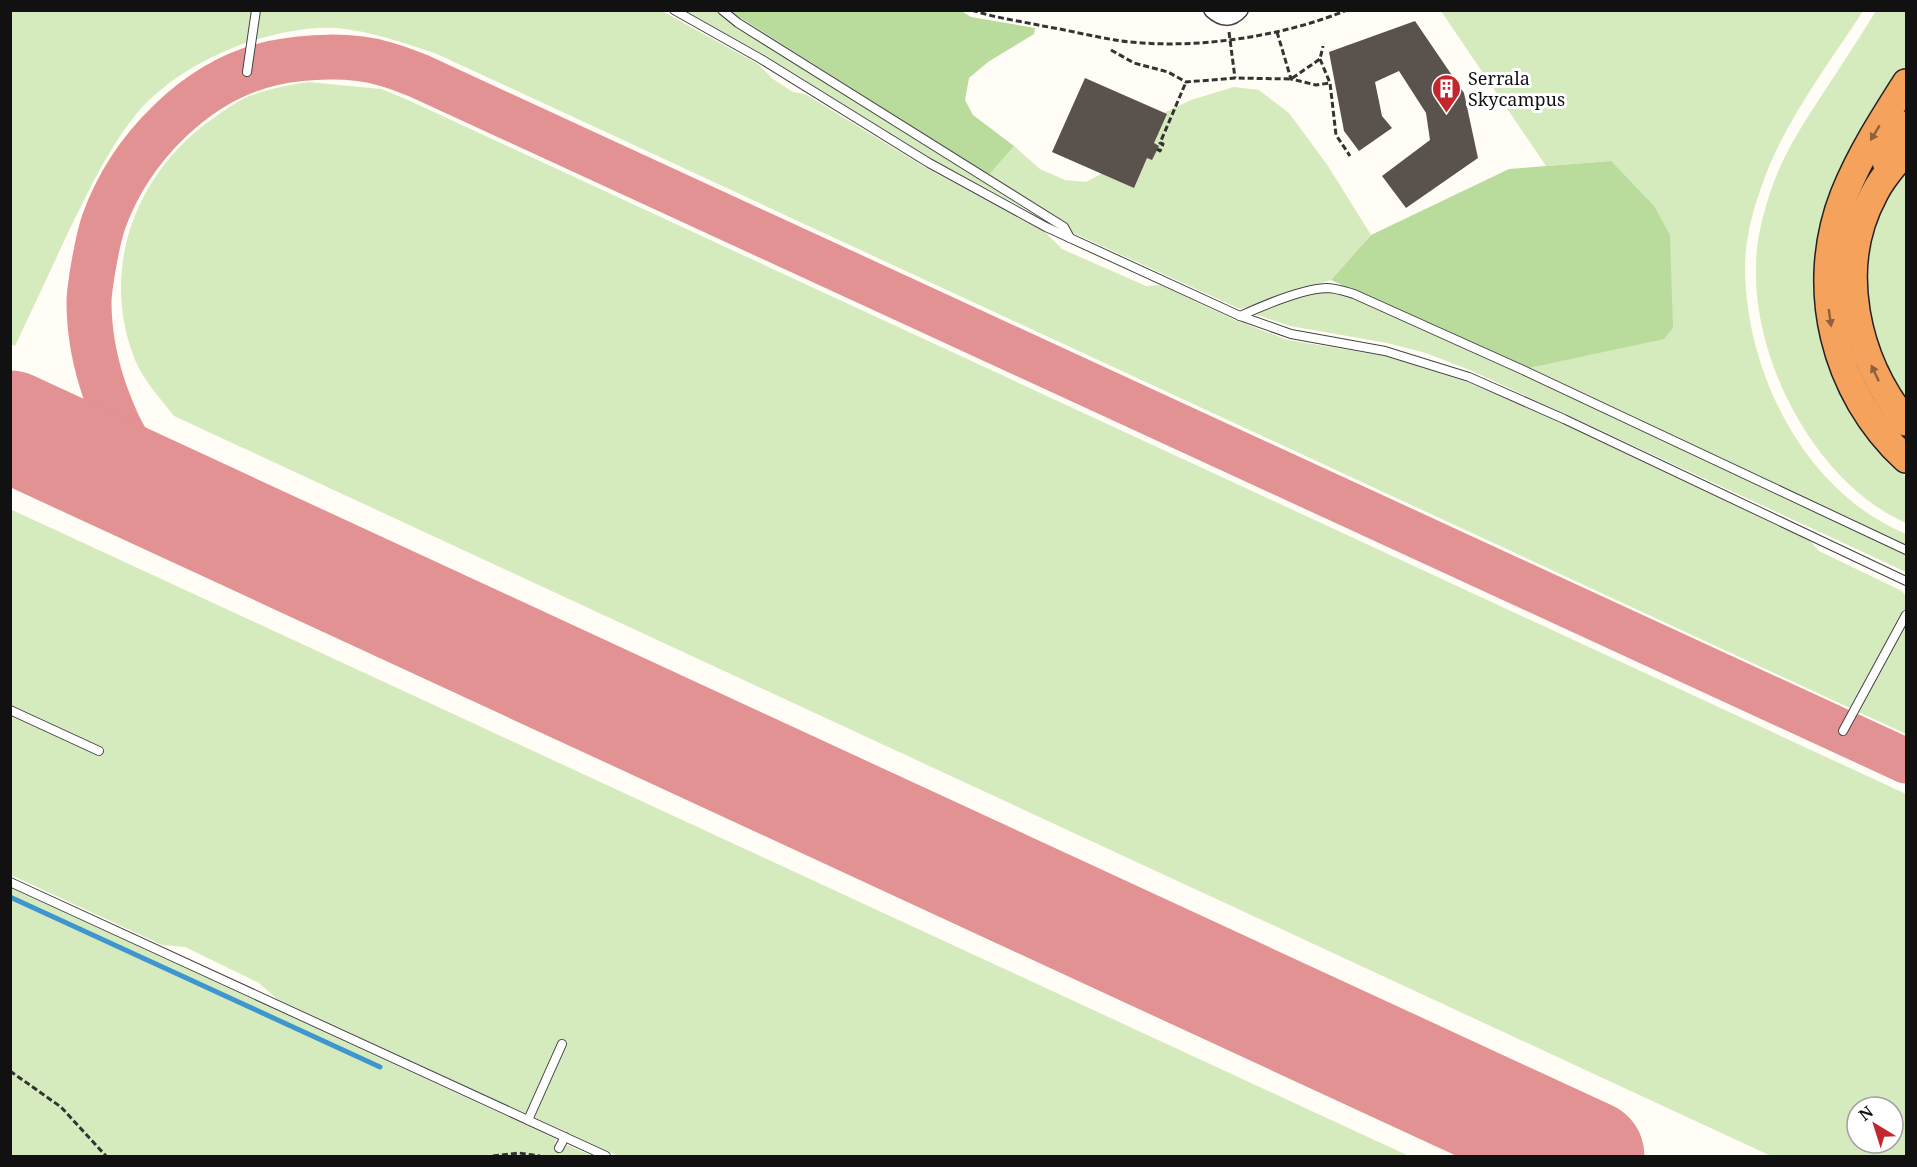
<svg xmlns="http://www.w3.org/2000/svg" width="1917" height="1167" font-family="'Noto Serif',serif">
<rect width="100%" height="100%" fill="#fffdf5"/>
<g fill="#d5ebbd" fill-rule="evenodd">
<path d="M11 11H662L758 64 773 79 793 92 805 94 928 169 1045 232 1062 249 1146 286 1160 285 1235 320 1288 340 1385 356 1467 382 1561 423 1810 541 1819 551 1902 591 1906 597V734L437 54C404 43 371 31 336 28 308 26 278 33 251 41 210 55 166 79 137 113 107 150 86 196 65 239 49 274 32 310 15 346L11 344Z"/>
<polygon points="686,11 730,11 989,175 1014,146 1040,169 1065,180 1086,182 1110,169 1157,116 1191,100 1234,87 1259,90 1289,113 1328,166 1371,235 1331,280 1240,309 1049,222 932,159 763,54"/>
<path d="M1441 11H1863C1828 65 1781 126 1761 188 1752 213 1745 241 1745 268 1746 374 1805 492 1906 534V546L1524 369 1611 161 1546 166Z"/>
<path d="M1876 11H1906C1906 23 1910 60 1906 69 1902 79 1894 88 1888 96 1872 120 1855 144 1842 169 1796 255 1807 363 1868 439 1879 453 1893 465 1906 477V523C1816 483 1753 362 1756 266 1756 241 1763 214 1771 190 1782 157 1801 127 1820 98 1839 69 1858 40 1876 11Z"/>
<path d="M309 82 381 89 406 99 1906 794V1156H1771L174 416C160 398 144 381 135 360 99 269 135 174 212 119 223 111 235 103 247 97 267 89 288 85 309 82ZM1857 1107H1893V1143H1857Z"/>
<path d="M1906 167V400C1859 325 1852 240 1906 167Z"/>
<polygon points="1328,291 1354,296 1906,552 1906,572 1472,371 1426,353 1387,343 1290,326 1255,314 1255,312 1307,294"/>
<polygon points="10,509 1409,1156 618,1156 277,999 259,983 185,947 162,945 11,875"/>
<polygon points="11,888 539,1131 556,1139 555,1146 563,1150 567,1145 593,1156 11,1156"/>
</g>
<g fill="#b9dc9c">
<polygon points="730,11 951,11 963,12 971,17 1035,28 1034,34 988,62 969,78 965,100 973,115 1014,146 989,175"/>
<polygon points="1611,161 1654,206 1670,235 1673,328 1664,339 1524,369 1331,280 1371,235 1509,169"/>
</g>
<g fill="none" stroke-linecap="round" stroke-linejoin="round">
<polyline stroke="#3f96cf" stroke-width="5" points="10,897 380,1067"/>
<path stroke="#e29292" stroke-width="45" d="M224 526C189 504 156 482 132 448 120 432 113 413 106 395 95 364 89 334 89 302 89 293 91 283 92 275 95 257 98 238 104 221 130 149 196 80 273 63 306 56 352 54 385 64 397 67 408 72 419 76L1906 761"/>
<polyline stroke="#e29292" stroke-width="111" points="10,426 1589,1156"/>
</g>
<g fill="#5a524d">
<polygon points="1415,21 1464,93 1478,158 1406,208 1382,176 1430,140 1426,113 1399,71 1375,82 1382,116 1392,128 1359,151 1344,131 1329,52"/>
<polygon points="1085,78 1167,114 1154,143 1159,146 1152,160 1147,158 1134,188 1052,152"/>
</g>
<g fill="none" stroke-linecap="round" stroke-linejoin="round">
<defs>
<g id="lane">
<polyline points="674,10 761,59 929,163 1046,227 1240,316 1291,334 1385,351 1469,377 1564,419 1906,581"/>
<polyline points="722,10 738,23 1064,227 1070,238"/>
<polyline points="247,72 256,10"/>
<path d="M1240 316C1262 306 1303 289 1326 288 1336 288 1344 291 1354 294L1523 370 1906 550"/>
<polyline points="10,710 99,751"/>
<polyline points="1843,731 1906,615"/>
<polyline points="10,882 606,1156"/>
<polyline points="528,1120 562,1044"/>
<polyline points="559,1148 565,1137"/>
</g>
<path id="street" d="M1212 10C1222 19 1231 20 1240 10"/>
<g id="highway">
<path d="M1906 83C1883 119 1860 155 1844 195 1808 287 1834 393 1906 459"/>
<path d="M1906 150C1895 164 1882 177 1874 194 1834 268 1856 360 1906 422"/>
<polyline points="1886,162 1906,125"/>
</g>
</defs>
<use href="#lane" stroke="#444" stroke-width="10"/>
<use href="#street" stroke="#444" stroke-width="18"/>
<use href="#highway" stroke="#222" stroke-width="30"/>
<g stroke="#333" stroke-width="3" stroke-dasharray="6 3" stroke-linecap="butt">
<path d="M972 10C995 18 1020 21 1043 26 1067 30 1091 36 1115 40 1186 51 1280 38 1347 10"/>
<polyline points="1229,32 1235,78"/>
<polyline points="1277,32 1291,79 1316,85 1330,83"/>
<polyline points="1111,50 1134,63 1168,72 1186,82 1235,78 1291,79 1320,59 1323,46"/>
<polyline points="1320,59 1330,83 1336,135 1350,156"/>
<polyline points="1157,149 1160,151 1163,144 1160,143 1186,82"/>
<polyline points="10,1071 61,1107 106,1156"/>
<polyline points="493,1156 519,1153 540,1156"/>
</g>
<use href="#lane" stroke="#fff" stroke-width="8"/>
<use href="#street" stroke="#fff" stroke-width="15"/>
<use href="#highway" stroke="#f5a25d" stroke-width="27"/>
</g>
<defs><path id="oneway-solid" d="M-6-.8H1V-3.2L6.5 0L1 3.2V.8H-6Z" transform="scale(1.5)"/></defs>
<g fill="#8e613b">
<use href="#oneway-solid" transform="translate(1875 133) rotate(121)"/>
<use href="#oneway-solid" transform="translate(1830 318) rotate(82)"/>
<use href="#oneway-solid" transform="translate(1875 373) rotate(-115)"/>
</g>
<defs>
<symbol id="building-pin" viewBox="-11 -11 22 30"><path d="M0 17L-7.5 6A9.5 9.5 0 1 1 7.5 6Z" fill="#c4262e" stroke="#fff"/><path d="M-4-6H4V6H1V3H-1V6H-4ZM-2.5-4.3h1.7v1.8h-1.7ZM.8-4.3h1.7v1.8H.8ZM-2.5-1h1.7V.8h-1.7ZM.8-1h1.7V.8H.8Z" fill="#fff"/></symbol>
</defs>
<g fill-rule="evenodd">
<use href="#building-pin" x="1430" y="72" width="33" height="45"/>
</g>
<g text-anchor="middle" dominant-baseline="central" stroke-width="6" stroke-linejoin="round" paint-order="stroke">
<g font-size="18" fill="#111" stroke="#fff" text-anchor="start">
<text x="1468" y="78">Serrala<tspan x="1468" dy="21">Skycampus</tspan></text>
</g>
</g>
<rect width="1917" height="1167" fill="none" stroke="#111111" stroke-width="24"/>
<g transform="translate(1875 1125) rotate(322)"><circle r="28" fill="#ffffff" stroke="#a0a0a0" stroke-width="1.5"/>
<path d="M0-4.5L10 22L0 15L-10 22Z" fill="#c4262e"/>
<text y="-9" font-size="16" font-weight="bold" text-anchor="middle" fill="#111111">N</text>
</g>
</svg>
